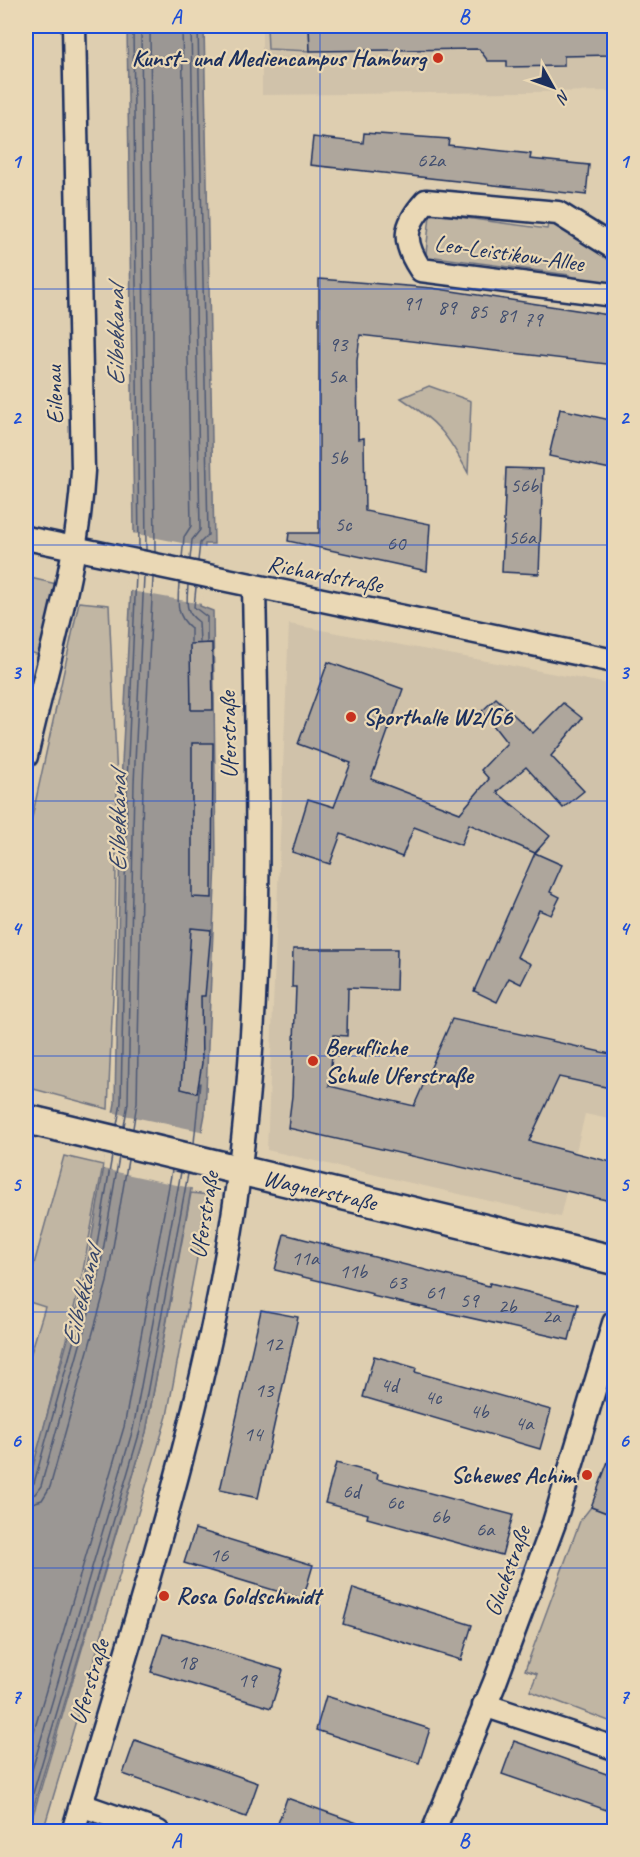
<svg xmlns="http://www.w3.org/2000/svg" width="640" height="1857" font-family="Caveat,sans-serif">
<rect width="100%" height="100%" fill="#deceb0"/>
<filter id="ink" filterUnits="userSpaceOnUse"><feTurbulence type="fractalNoise" baseFrequency=".0167" numOctaves="2"/><feDisplacementMap in="SourceGraphic" scale="12" xChannelSelector="R" yChannelSelector="G"/><feConvolveMatrix kernelMatrix="1 2 1 2 8 2 1 2 1" color-interpolation-filters="sRGB"/></filter>
<g filter="url(#ink)">
<g fill="#d0c2aa">
<polygon points="262,26 614,26 614,91 262,95"/>
<polygon points="289,624 614,685 614,1120 585,1114 560,1217 267,1150"/>
</g>
<g fill="#c1b6a3" stroke="#6e7280" stroke-width="1.5">
<polygon points="267,26 309,26 310,51 268,49"/>
<polygon points="431,205 442,206 444,215 547,229 549,221 557,222 613,260 609,289 568,283 569,275 436,257 435,264 425,263"/>
<path d="M429 386 471 401 468 473C448 435 438 422 401 398Z"/>
<polygon points="26,577 61,585 43,656 26,651"/>
<polygon points="79,602 109,605 117,780 115,950 108,1109 26,1087 26,845"/>
<polygon points="64,1156 103,1165 82,1276 26,1499 26,1369 45,1307 26,1301 26,1293"/>
<polygon points="191,1193 209,1195 167,1416 43,1831 28,1832 146,1432"/>
<polygon points="591,1507 614,1516 614,1723 530,1691 537,1674 525,1670 580,1521"/>
</g>
<polygon fill="#9b9794" stroke="#686d7e" stroke-width="1.5" points="127,26 204,26 214,544 205,544 200,606 213,611 216,862 205,1114 146,1432 26,1832 26,1492 85,1277 115,1103 121,783 134,530"/>
<g fill="#deceb0">
<polygon points="132,533 207,548 202,604 126,590"/>
<polygon points="110,1112 205,1132 195,1189 103,1169"/>
</g>
<g fill="none" stroke-linecap="round" stroke-linejoin="round">
<g stroke="#4e5974" stroke-width="1.5">
<polyline points="133,26 139,549"/>
<polyline points="141,26 146,550"/>
<polyline points="150,26 155,552"/>
<polyline points="182,558 184,537 191,526 182,26"/>
<polyline points="190,559 192,540 200,530 191,26"/>
<polyline points="198,561 200,543 208,535 198,26"/>
<path d="M179 583C178 601 175 615 191 628V642"/>
<path d="M188 585C187 602 184 612 199 622L200 642"/>
<polyline points="196,587 194,607 207,617 207,642"/>
<polyline points="117,1125 121,1103 127,783 136,574"/>
<polyline points="124,1126 128,1103 134,783 144,576"/>
<polyline points="133,1128 137,1103 143,783 153,578"/>
<polyline points="194,1143 200,1083"/>
<polyline points="26,1488 34,1483 91,1279 112,1156"/>
<polyline points="26,1496 35,1494 41,1486 98,1280 119,1157"/>
<polyline points="26,1505 42,1500 50,1487 107,1282 128,1160"/>
<polyline points="26,1758 124,1427 172,1170"/>
<polyline points="26,1790 133,1429 181,1172"/>
<polyline points="26,1817 140,1431 188,1174"/>
</g>
</g>
<g fill="#aea69c" stroke="#1b2f5e" stroke-width="1.5">
<polygon points="309,26 611,26 612,55 564,56 564,66 507,67 507,61 488,61 479,49 310,51"/>
<polygon points="364,133 449,139 448,145 531,154 530,159 589,165 586,195 310,165 313,137 363,143"/>
<polygon points="319,279 432,288 615,316 615,365 360,335 357,361 358,439 364,438 365,511 430,524 427,571 288,541 289,533 319,533"/>
<polygon points="560,409 615,421 615,470 549,456"/>
<polygon points="506,468 543,469 539,574 502,572"/>
<polygon points="212,643 213,710 191,710 190,644"/>
<polygon points="328,662 403,689 371,779 460,813 489,779 481,770 507,743 482,711 496,698 533,733 563,703 582,718 551,756 584,791 563,808 526,767 497,792 550,836 535,853 469,824 461,845 414,827 402,857 341,834 330,864 292,852 308,799 334,807 351,763 298,744"/>
<polygon points="192,743 213,743 212,898 192,897"/>
<polygon points="535,853 562,865 550,892 560,897 551,915 539,910 517,957 531,964 521,984 509,978 497,1002 474,991"/>
<polygon points="191,928 211,930 205,996 201,996 202,1063 197,1093 181,1089"/>
<polygon points="293,949 397,949 396,990 348,988 347,1036 334,1035 329,1086 414,1106 452,1019 615,1055 615,1089 559,1077 529,1141 615,1163 615,1202 288,1128 292,1096 296,987 292,987"/>
<polygon points="284,1234 457,1278 489,1286 490,1283 578,1304 569,1340 372,1296 373,1294 275,1270"/>
<polygon points="261,1310 298,1317 258,1498 220,1490"/>
<polygon points="374,1356 416,1368 415,1372 551,1410 540,1449 363,1397"/>
<polygon points="613,1448 615,1448 615,1516 591,1507"/>
<polygon points="336,1463 378,1474 377,1479 513,1515 502,1555 367,1518 368,1514 325,1503"/>
<polygon points="195,1529 313,1565 303,1599 184,1563"/>
<polygon points="353,1588 472,1625 461,1660 343,1624"/>
<polygon points="163,1634 283,1670 271,1708 151,1672"/>
<polygon points="326,1696 430,1729 419,1763 316,1730"/>
<polygon points="135,1740 258,1783 246,1817 123,1774"/>
<polygon points="514,1741 615,1777 615,1813 502,1774"/>
<polygon points="287,1798 374,1829 373,1832 275,1832"/>
</g>
<g fill="none" stroke-linecap="round" stroke-linejoin="round">
<defs>
<g id="minor">
<path d="M614 248 558 213 426 201C403 226 402 242 421 270L614 295"/>
<polyline points="26,538 614,661"/>
<path d="M26 756C47 662 78 568 83 471L74 26"/>
<polyline points="484,1705 614,1748"/>
<polyline points="81,1805 158,1832"/>
<path d="M73 1832C133 1626 202 1422 234 1210 265 1003 258 795 254 587"/>
<polyline points="433,1832 495,1682 554,1523 614,1323"/>
</g>
<polyline id="major" points="26,1119 614,1260"/>
</defs>
<use href="#minor" stroke="#1b2f5e" stroke-width="27"/>
<use href="#major" stroke="#1b2f5e" stroke-width="33"/>
<use href="#minor" stroke="#ead8b5" stroke-width="22"/>
<use href="#major" stroke="#ead8b5" stroke-width="28"/>
</g>
</g>
<path fill="none" stroke="#1d4ed8" stroke-width="1.5" stroke-opacity="0.55" d="M320 26V1832M26 289H614M26 545H614M26 801H614M26 1056H614M26 1312H614M26 1568H614"/>
<g fill="#c8321e" stroke="#ead8b5" stroke-width="2">
<circle cx="438" cy="58" r="6"/>
<circle cx="351" cy="717" r="6"/>
<circle cx="313" cy="1061" r="6"/>
<circle cx="587" cy="1475" r="6"/>
<circle cx="164" cy="1596" r="6"/>
</g>
<g text-anchor="middle" dominant-baseline="central" stroke-width="4.5" stroke-linejoin="round" paint-order="stroke">
<g font-size="21" fill="#404d6e">
<text x="431" y="160">62a</text>
<text x="412" y="303">91</text>
<text x="447" y="307">89</text>
<text x="478" y="311">85</text>
<text x="507" y="315">81</text>
<text x="533" y="319">79</text>
<text x="338" y="344">93</text>
<text x="337" y="376">5a</text>
<text x="338" y="457">5b</text>
<text x="524" y="485">56b</text>
<text x="343" y="524">5c</text>
<text x="522" y="537">56a</text>
<text x="396" y="543">60</text>
<text x="305" y="1258">11a</text>
<text x="353" y="1271">11b</text>
<text x="397" y="1282">63</text>
<text x="435" y="1292">61</text>
<text x="469" y="1300">59</text>
<text x="507" y="1306">2b</text>
<text x="551" y="1316">2a</text>
<text x="273" y="1344">12</text>
<text x="389" y="1385">4d</text>
<text x="264" y="1390">13</text>
<text x="433" y="1397">4c</text>
<text x="479" y="1411">4b</text>
<text x="524" y="1423">4a</text>
<text x="253" y="1434">14</text>
<text x="351" y="1491">6d</text>
<text x="395" y="1502">6c</text>
<text x="440" y="1516">6b</text>
<text x="485" y="1529">6a</text>
<text x="219" y="1555">16</text>
<text x="187" y="1662">18</text>
<text x="247" y="1680">19</text>
</g>
<g font-size="24" font-weight="bold" fill="#1b2f5e" stroke="#ead8b5" text-anchor="start">
<text x="426" y="58" text-anchor="end">Kunst- und Mediencampus Hamburg</text>
<text x="363" y="717">Sporthalle W2/G6</text>
<text x="325" y="1047">Berufliche<tspan x="325" dy="28">Schule Uferstraße</tspan></text>
<text x="575" y="1475" text-anchor="end">Schewes Achim</text>
<text x="176" y="1596">Rosa Goldschmidt</text>
</g>
<g font-size="24" fill="#1b2f5e" stroke="#ead8b5">
<text transform="translate(509 253) rotate(8)">Leo-Leistikow-Allee</text>
<text transform="translate(54 395) rotate(-92)">Eilenau</text>
<text transform="translate(325 574) rotate(11)">Richardstraße</text>
<text transform="translate(228 735) rotate(-91)">Uferstraße</text>
<text transform="translate(320 1190) rotate(13)">Wagnerstraße</text>
<text transform="translate(204 1215) rotate(-81)">Uferstraße</text>
<text transform="translate(507 1571) rotate(-70)">Gluckstraße</text>
<text transform="translate(89 1682) rotate(-73)">Uferstraße</text>
</g>
<g font-size="26" font-style="italic" fill="#354469" stroke="#ead8b5">
<text transform="translate(115 336) rotate(-90)">Eilbekkanal</text>
<text transform="translate(117 822) rotate(-90)">Eilbekkanal</text>
<text transform="translate(81 1297) rotate(-76)">Eilbekkanal</text>
</g>
</g>
<rect width="640" height="1857" fill="none" stroke="#ead8b5" stroke-width="66"/>
<g transform="translate(553 87) rotate(130)" stroke="#ead8b5" stroke-width="4.5" paint-order="stroke">
<path d="M0-4.5L10 22L0 15L-10 22Z" fill="#1b2f5e"/>
<text y="-9" font-size="16" font-weight="bold" text-anchor="middle" fill="#1b2f5e">N</text>
</g>
<rect x="33" y="33" width="574" height="1791" fill="none" stroke="#1d4ed8" stroke-width="2"/>
<g font-size="20" text-anchor="middle" font-weight="bold" fill="#1d4ed8">
<text x="176" y="23">A</text>
<text x="464" y="23">B</text>
<text x="16" y="168">1</text>
<text x="624" y="168">1</text>
<text x="16" y="424">2</text>
<text x="624" y="424">2</text>
<text x="16" y="679">3</text>
<text x="624" y="679">3</text>
<text x="16" y="935">4</text>
<text x="624" y="935">4</text>
<text x="16" y="1191">5</text>
<text x="624" y="1191">5</text>
<text x="16" y="1447">6</text>
<text x="624" y="1447">6</text>
<text x="16" y="1703">7</text>
<text x="624" y="1703">7</text>
<text x="176" y="1847">A</text>
<text x="464" y="1847">B</text>
</g>
</svg>
